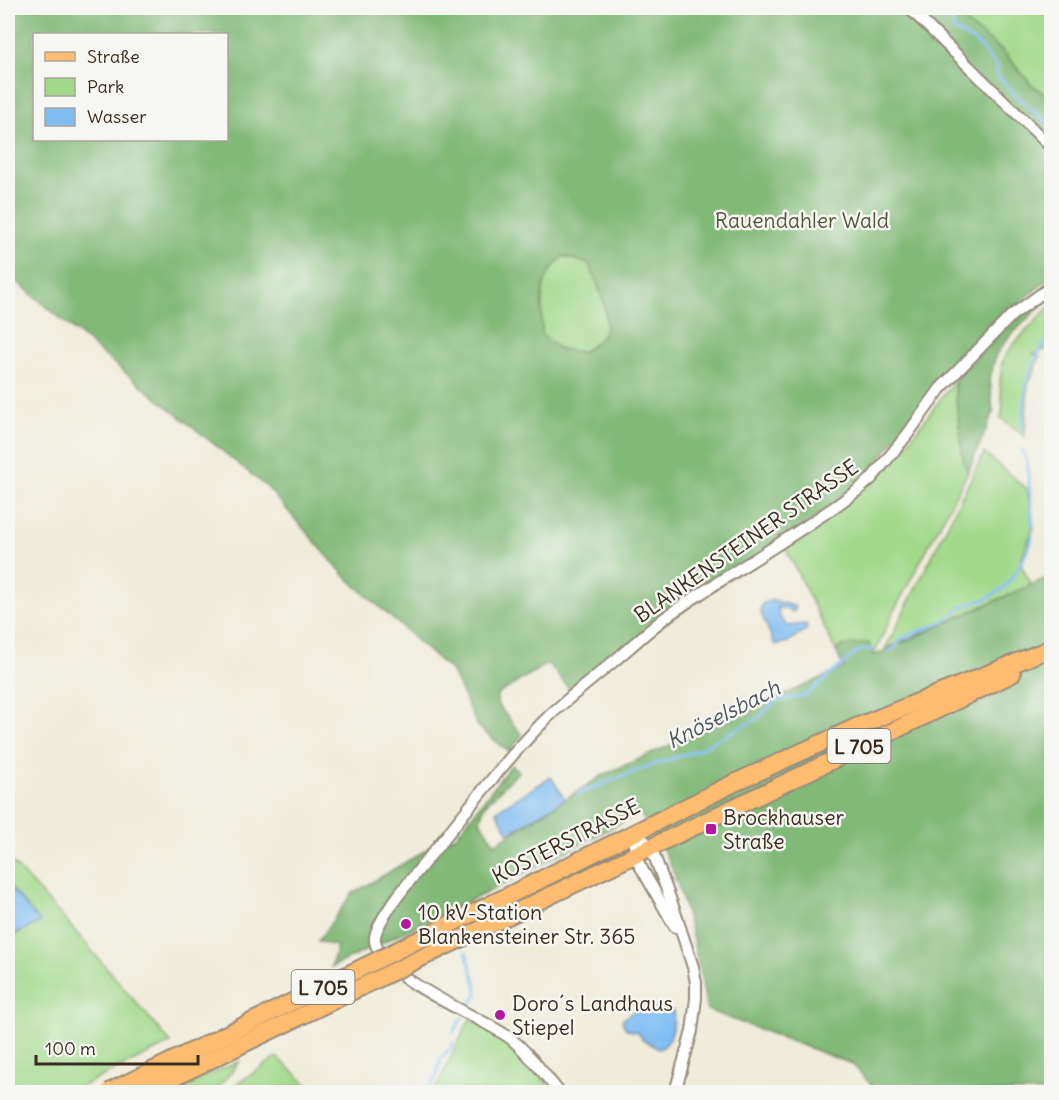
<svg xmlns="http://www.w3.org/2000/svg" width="1059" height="1100" font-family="Delius,sans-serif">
<rect width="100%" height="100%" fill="#f6f6f2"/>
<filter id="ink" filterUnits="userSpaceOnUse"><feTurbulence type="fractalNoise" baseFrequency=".0167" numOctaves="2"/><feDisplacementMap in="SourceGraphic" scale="12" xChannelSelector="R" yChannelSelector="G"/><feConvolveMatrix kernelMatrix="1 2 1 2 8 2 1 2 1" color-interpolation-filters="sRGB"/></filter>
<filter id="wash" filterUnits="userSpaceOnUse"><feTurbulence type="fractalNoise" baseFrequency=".008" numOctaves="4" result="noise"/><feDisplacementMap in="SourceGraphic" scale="24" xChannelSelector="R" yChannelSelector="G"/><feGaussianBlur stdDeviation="1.35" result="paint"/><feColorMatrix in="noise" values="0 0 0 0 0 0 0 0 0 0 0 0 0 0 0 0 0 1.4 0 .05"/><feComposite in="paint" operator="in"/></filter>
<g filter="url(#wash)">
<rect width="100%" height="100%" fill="#f0ecda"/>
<g fill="#a2d98b" stroke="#6e8254" stroke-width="1.5">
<polygon points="946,8 1051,8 1051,99 1031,84 1003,51"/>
<path d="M564 256 589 264 601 290 608 325 601 339 582 352 559 349 542 336C542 303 536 278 564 256Z"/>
<polygon points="1051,305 1051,348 1033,354 1040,357 1028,385 1025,437 1001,418 1003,407 1000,384 1002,361 1013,345"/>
<polygon points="954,381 963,459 968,472 894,611 873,656 842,646 836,651 784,545 875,480 912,437"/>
<polygon points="984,453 1027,489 1033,529 1020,562 1031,585 885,649"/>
<polygon points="8,858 68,923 171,1043 70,1092 8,1092"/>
<polygon points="470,1018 518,1049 553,1092 434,1092"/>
<polygon points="277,1057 316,1092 225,1092"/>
<polygon points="240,1061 215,1092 170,1092"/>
</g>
<g fill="#81b977" stroke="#5e724a" stroke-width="1.5" fill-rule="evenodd">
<path d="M8 8H946L1003 51 1031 84 1051 99V277L1009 312 938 384 867 476 842 499 570 690 548 663 497 695V704L522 735 509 752 478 727 452 672 345 576 267 487 101 353 8 274ZM34 34H226V140H34ZM564 256 589 264C597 283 615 318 601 337 597 343 588 348 582 352L559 349 542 335C542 303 536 278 564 256Z"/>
<polygon points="1051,290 1051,296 1008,338 996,354 990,379 993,413 968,472 963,459 954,381 1015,316"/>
<path d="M1051 576V1092H878L852 1064 707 1010C698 959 688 909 669 861 662 845 649 829 640 813L482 895 331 967 337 946 318 941 352 894 436 844 457 835 511 765 519 771 484 806 480 821 495 844 603 775 844 668 836 651 842 646 869 643 873 656Z"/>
</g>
<g fill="#80bdf3" stroke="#5e7488" stroke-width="1.5">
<polygon points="773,600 793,606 796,609 792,612 786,608 778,608 779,616 787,626 806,624 807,629 788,642 775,645 760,611 763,603"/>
<polygon points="551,777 565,799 509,833 496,811"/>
<polygon points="8,885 40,922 8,938"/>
<path d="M661 1006 673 1011C675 1024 672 1045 659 1049L642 1039 638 1032C629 1031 624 1030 622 1020L637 1009Z"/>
</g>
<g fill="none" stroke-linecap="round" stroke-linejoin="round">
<g stroke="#80bdf3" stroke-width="3">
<path d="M931 8 936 15 946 17 953 23 954 31C964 35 977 42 983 50 988 57 990 60 997 65L996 74C1013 93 1031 110 1052 126"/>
<path d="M1023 434C1023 396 1026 364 1052 334"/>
<polyline points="1022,450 1027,460 1033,527"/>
<polyline points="888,652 894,649 901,639 943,622 964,606 986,599 1004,588 1017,571 1030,545 1032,535"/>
<polyline points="578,794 649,766 696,751 760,717 776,701 803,696 810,692 856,653 864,649 873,650"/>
<polyline points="466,952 476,984 477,995 471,1004"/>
<polyline points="453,1032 463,1017"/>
<polyline points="427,1092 436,1077 441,1058 451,1048 453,1042"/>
</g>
</g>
</g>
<g filter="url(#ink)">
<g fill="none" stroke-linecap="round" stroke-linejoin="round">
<defs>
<g id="minor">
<polyline points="909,8 1052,148"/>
<polyline points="635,832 651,847 674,909 693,967 696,983 696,998 692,1031 675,1092"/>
<polyline points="635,832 634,855 675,927"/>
<path d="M559 1092C544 1074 529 1053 510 1038 479 1015 381 979 375 941 372 924 414 876 426 861 464 814 502 764 544 721 566 699 591 681 614 661 633 645 651 628 670 614 732 571 798 535 858 490L871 479 907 435 940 389 1012 315 1052 286"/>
</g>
<g id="primary">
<polyline points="536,882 732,784 856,727 1052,648"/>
<polyline points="545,898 1012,674"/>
</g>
</defs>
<use href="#minor" stroke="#968b7c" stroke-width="14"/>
<use href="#primary" stroke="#968b7c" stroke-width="20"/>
<use href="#minor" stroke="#fff" stroke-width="10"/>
<use href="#primary" stroke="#fdbc70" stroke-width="16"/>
<defs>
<g id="primary-bridge">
<polyline points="109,1092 536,882"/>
<polyline points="144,1092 545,898"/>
</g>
</defs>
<use href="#primary-bridge" stroke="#968b7c" stroke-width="20" stroke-linecap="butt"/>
<use href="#primary-bridge" stroke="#fdbc70" stroke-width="16"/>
</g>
</g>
<g fill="#b5179e" stroke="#f6f6f2" stroke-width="2">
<rect x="705" y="823" width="12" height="12" rx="3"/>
<circle cx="406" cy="924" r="6"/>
<circle cx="500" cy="1015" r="6"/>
</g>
<g text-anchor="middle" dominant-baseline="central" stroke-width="5" stroke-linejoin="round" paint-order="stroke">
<g fill="#f6f6f2" stroke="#73675e" stroke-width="1.5">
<rect x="827.5" y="729" width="63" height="34" rx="4.5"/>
<rect x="291.5" y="970" width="63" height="34" rx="4.5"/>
</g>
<g font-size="20" font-weight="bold" fill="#3b2a1e">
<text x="859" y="746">L 705</text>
<text x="323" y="987">L 705</text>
</g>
<g font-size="21" fill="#555639" stroke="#f6f6f2">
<text x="802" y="220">Rauendahler Wald</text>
</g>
<g font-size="21" fill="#3b2a1e" stroke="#f6f6f2">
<text transform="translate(746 541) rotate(-35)">BLANKENSTEINER STRASSE</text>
<text transform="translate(566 841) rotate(-27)">KOSTERSTRASSE</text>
</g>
<g font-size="21" fill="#3b2a1e" stroke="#f6f6f2" text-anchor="start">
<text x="723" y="817">Brockhauser<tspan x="723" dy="24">Straße</tspan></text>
<text x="418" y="912">10 kV-Station<tspan x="418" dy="24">Blankensteiner Str. 365</tspan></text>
<text x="512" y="1003">Doro´s Landhaus<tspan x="512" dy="24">Stiepel</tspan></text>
</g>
<g font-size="22" font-style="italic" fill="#50565e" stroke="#f6f6f2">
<text transform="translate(723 714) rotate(-27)">Knöselsbach</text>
</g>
</g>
<rect width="1059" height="1100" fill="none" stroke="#f6f6f2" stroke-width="30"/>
<rect x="33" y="33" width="195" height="108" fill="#f6f6f2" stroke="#aba49d" stroke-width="1.5"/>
<rect x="45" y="52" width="30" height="9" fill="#fdbc70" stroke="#aba49d" stroke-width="1.5"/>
<text x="87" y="63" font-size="18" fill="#3b2a1e">Straße</text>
<rect x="45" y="78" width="30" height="18" fill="#a2d98b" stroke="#aba49d" stroke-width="1.5"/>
<text x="87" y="93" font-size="18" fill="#3b2a1e">Park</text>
<rect x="45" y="108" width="30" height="18" fill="#80bdf3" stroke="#aba49d" stroke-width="1.5"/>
<text x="87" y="123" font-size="18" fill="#3b2a1e">Wasser</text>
<path d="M36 1055v9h162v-9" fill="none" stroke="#3b2a1e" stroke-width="3"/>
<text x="45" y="1055" font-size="18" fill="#3b2a1e" stroke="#f6f6f2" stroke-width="4.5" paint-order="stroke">100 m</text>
</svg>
